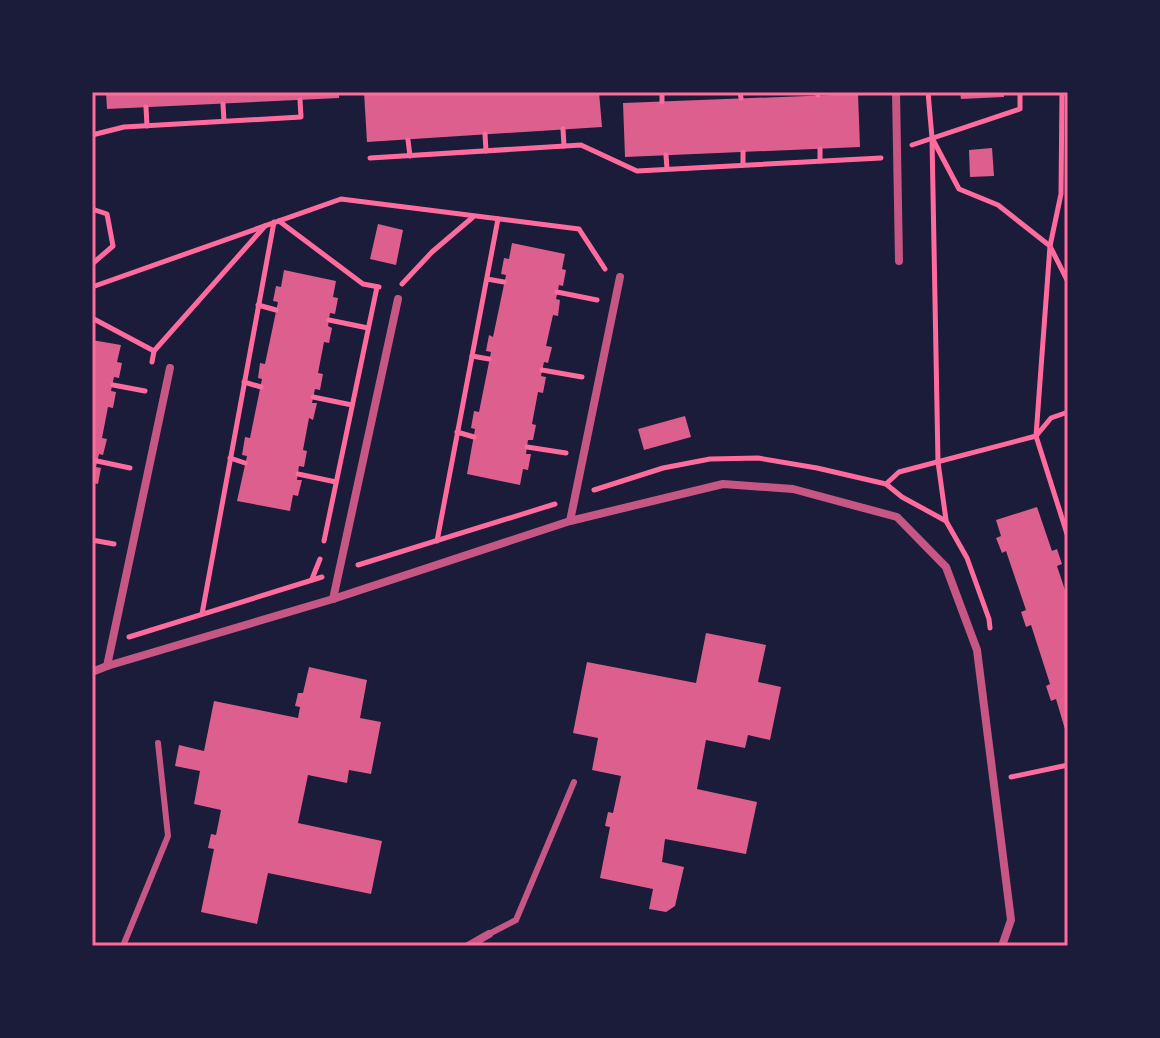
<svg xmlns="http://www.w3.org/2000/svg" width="1160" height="1038" font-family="Arial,sans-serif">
<rect width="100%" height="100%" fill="#1b1b3a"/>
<g fill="#dd5f8e">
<polygon points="106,92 339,92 339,98 107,109"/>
<polygon points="364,92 599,92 602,127 367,142"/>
<polygon points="960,92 1004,92 1004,97 961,99"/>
<polygon points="858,94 860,147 625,157 623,103"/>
<polygon points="992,148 994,176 970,177 969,150"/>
<polygon points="378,224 403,230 396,265 370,259"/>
<polygon points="512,243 565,254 562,269 566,270 563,286 559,285 556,299 560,300 558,316 553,315 546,346 552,347 548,363 544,362 541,376 546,377 543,393 538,392 532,424 536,425 533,440 528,440 526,454 531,454 528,470 523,469 520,485 467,474 475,429 471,428 474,411 479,412 491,352 486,351 489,335 493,337 506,275 501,274 504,258 509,259"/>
<polygon points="284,270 336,281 333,297 338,298 335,314 330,313 328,326 332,328 329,343 324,342 318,373 323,374 320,390 315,389 312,403 317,403 313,420 309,418 303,450 307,451 304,467 299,466 297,480 302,480 298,496 293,495 290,511 237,501 247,456 242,455 245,437 250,438 262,379 258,378 260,363 265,364 278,302 273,301 276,286 281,287"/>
<polygon points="92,340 121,345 117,362 122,363 119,378 114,377 111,391 116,392 113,408 108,407 102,438 107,439 103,455 99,454 96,467 101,468 98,484 92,483"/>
<polygon points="685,416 691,437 644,450 638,429"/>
<polygon points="1037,507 1052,551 1057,549 1062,564 1057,566 1068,599 1067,736 1056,699 1051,701 1046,686 1050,684 1031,625 1026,627 1021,612 1026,610 1006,551 1002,553 996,538 1001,536 996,520"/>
<polygon points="706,633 766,645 758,682 781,687 770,740 748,735 745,748 706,740 697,789 757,802 746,854 665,839 662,862 684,867 675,906 666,912 649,909 653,889 600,878 610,827 605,826 608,812 613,813 621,776 592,770 598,738 573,733 587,662 696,683"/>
<polygon points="309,667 367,680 360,718 381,722 371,774 349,770 347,783 308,775 298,823 382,841 371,894 268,873 257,924 201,912 214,849 208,848 211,834 216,835 221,810 194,804 200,771 175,766 179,745 204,751 214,701 298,718 300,707 295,706 298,693 303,693"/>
</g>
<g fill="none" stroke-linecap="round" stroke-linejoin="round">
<g stroke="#ff6b9d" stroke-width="5">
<polyline points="740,92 741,98"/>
<polyline points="818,92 818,95"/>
<polyline points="928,92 932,138 959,189 998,205 1050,246 1068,282"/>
<polyline points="662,102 662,92"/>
<polyline points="223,104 224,121"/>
<polyline points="146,107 147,126"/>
<polyline points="563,129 564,146"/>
<polyline points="485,134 486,151"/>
<polyline points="92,135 124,127 301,117 300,100"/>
<polyline points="932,138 938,462 946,520"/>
<polyline points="408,140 410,156"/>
<polyline points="912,145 1020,109 1020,92"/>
<polyline points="820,149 820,161"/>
<polyline points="743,152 743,165"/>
<polyline points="666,155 667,169"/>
<polyline points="370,158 581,145 637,171 881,158"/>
<polyline points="92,209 107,214 113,246 92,264"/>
<polyline points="279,221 363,284 379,287"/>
<polyline points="487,279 504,282"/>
<polyline points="402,284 432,252 473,217"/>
<polyline points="92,287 341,199 579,229 605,269"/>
<polyline points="557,292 597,300"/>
<polyline points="258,305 276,310"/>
<polyline points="92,318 154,351 152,362"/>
<polyline points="329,320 368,328"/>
<polyline points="154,351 265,226"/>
<polyline points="472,356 489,359"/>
<polyline points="542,370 582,377"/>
<polyline points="244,382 261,387"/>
<polyline points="113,385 145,391"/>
<polyline points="313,397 352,405"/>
<polyline points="457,432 474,437"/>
<polyline points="1036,436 1050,246 1061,194 1062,92"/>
<polyline points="1036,436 1051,418 1068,412"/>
<polyline points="527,447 566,453"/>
<polyline points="230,458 245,463"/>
<polyline points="97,461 130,468"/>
<polyline points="298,474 336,482"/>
<polyline points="886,484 899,472 1036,436 1068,537"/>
<polyline points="594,490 663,468 710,459 758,458 817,468 886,484 902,497 946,521 967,558 989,619 990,628"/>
<polyline points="92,540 114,544"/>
<polyline points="324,541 377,287"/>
<polyline points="437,541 498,219"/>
<polyline points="358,565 555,504"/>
<polyline points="312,579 320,559"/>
<polyline points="202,614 274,222"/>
<polyline points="129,637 322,577"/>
<polyline points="1011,777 1068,765"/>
</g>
<g stroke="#c65784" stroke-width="6">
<polyline points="489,934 516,920 574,782"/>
<polyline points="123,946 168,836 158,743"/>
</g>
<g stroke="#c65784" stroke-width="8">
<polyline points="896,92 899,261"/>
<polyline points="570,521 620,277"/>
<polyline points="333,599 398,299"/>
<polyline points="107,666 170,368"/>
<polyline points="92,672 107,666 333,599 570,521 723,484 793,489 897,517 946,567 977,650 1011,920 1002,946"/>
<polyline points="468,946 489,934"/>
</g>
</g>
<rect width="1160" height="1038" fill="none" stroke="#1b1b3a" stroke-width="188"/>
<rect x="94" y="94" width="972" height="850" fill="none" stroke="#ff6b9d" stroke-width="3"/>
</svg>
